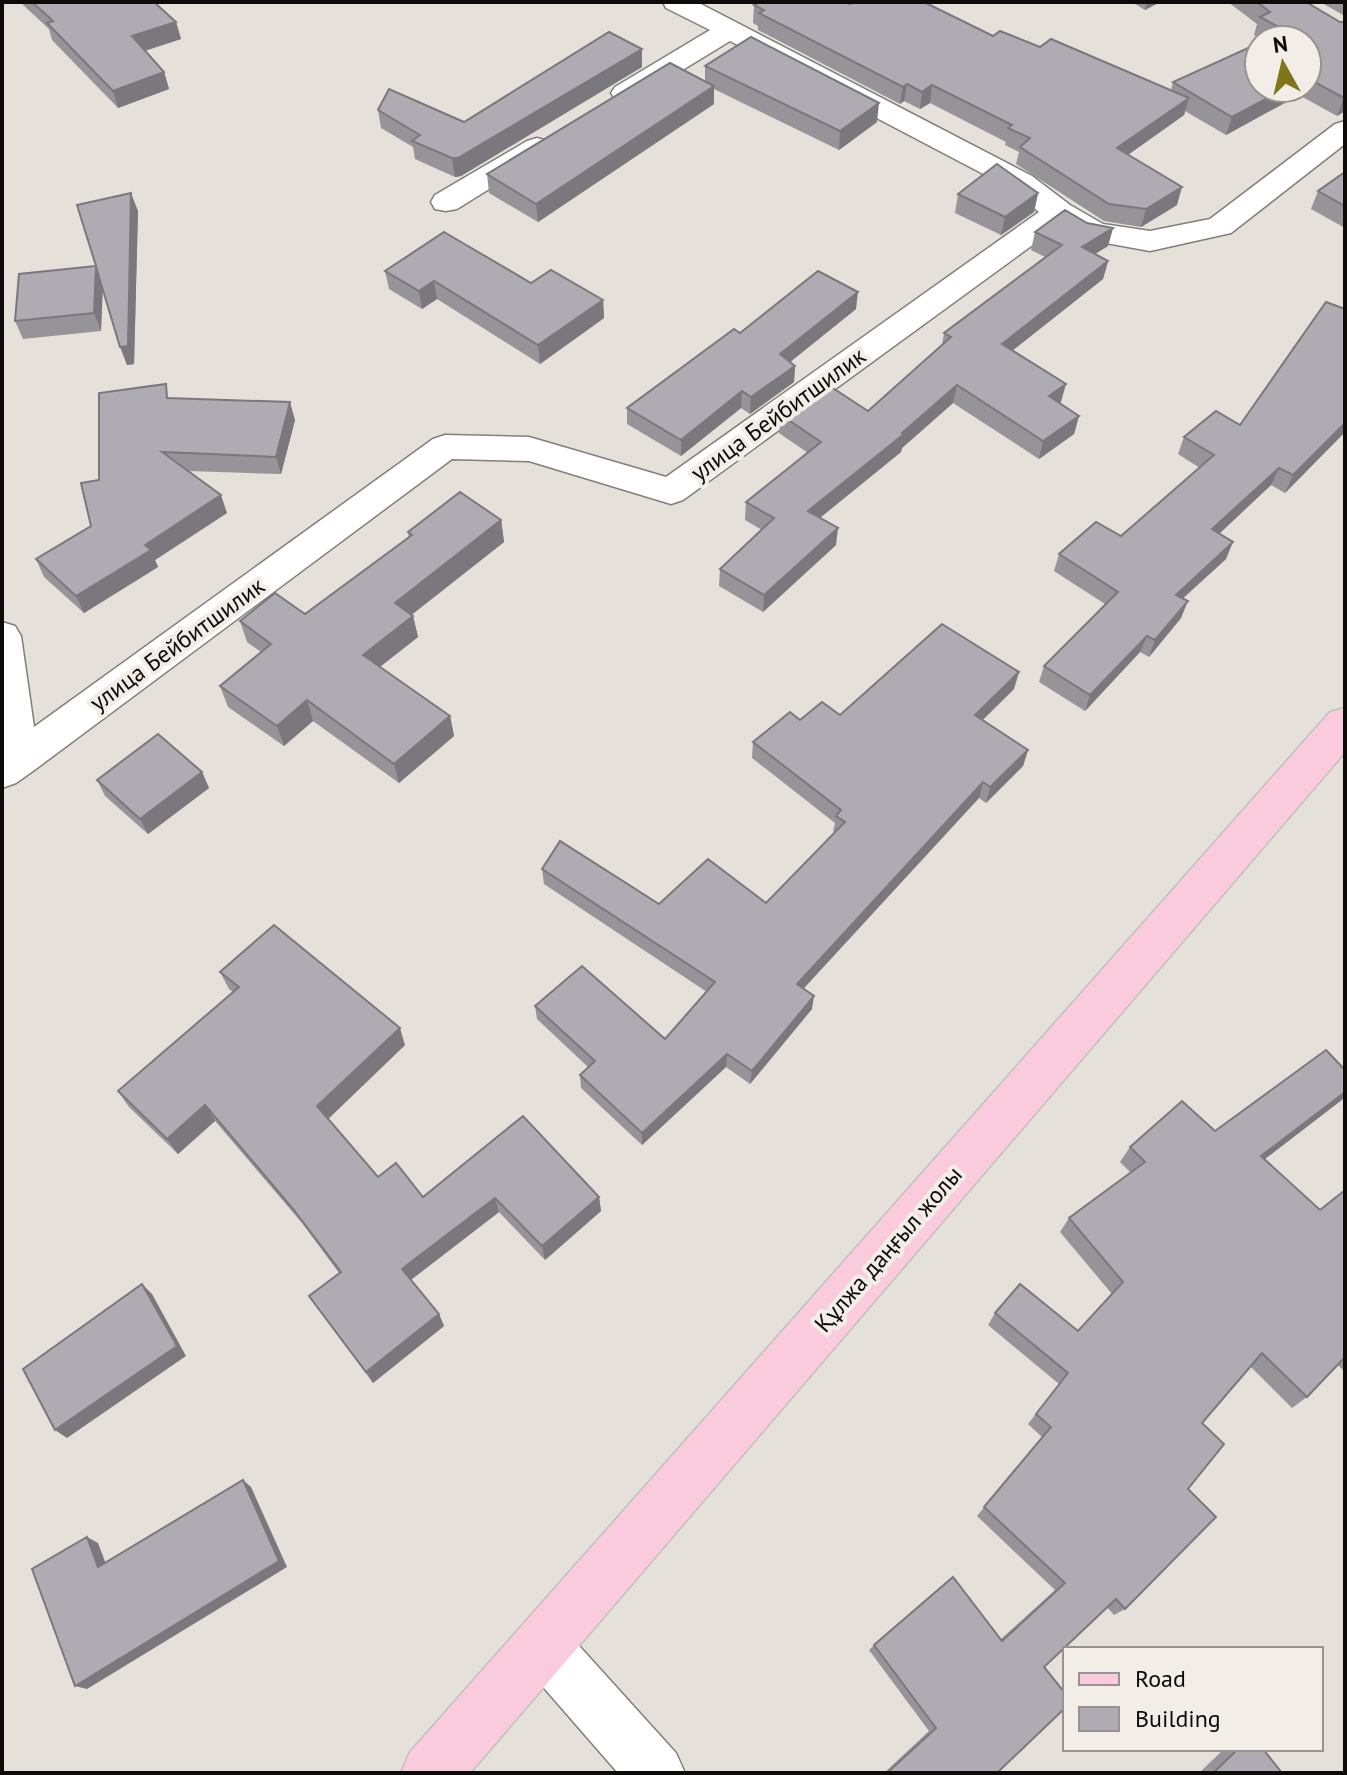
<svg xmlns="http://www.w3.org/2000/svg" width="1347" height="1775" font-family="'PT Sans',sans-serif">
<rect width="100%" height="100%" fill="#e6e0da"/>
<g fill="none" stroke-linecap="round" stroke-linejoin="round">
<defs>
<g id="minor">
<polygon points="663,2 697,2 1032,176 1070,205 1103,224 1150,231 1210,219 1335,124 1345,121 1345,144 1231,233 1150,251 1084,239 1060,225 683,500 671,504 529,461 452,459 33,771 16,783 2,788 2,622 15,626 21,636 34,727 433,439 445,435 529,437 666,477 1039,212 1010,188 730,41 635,99 625,102 615,99 611,93 615,87 710,30 666,8"/>
<polygon points="537,138 547,141 552,147 547,153 457,209 446,211 435,209 431,202 435,195 527,141"/>
<polygon points="543,1619 562,1627 676,1753 685,1773 618,1773 524,1665 516,1646 524,1627"/>
</g>
<polygon id="primary" points="1345,708 1345,752 470,1773 401,1773 410,1752 1330,712"/>
</defs>
<use href="#minor" stroke="#837e79" stroke-width="3"/>
<use href="#primary" stroke="#c0c0bf" stroke-width="3"/>
<use href="#minor" fill="#fff" fill-rule="evenodd"/>
<use href="#primary" fill="#f9cbdc" fill-rule="evenodd"/>
</g>
<g fill="#969399">
<polygon points="20,2 154,2 176,22 181,39 145,51 164,72 169,89 118,108 52,40 49,29"/>
<polygon points="1132,2 1160,2 1145,10"/>
<polygon points="1228,2 1306,2 1340,22 1345,22 1345,111 1337,116 1299,95 1226,135 1185,111 1184,115 1128,155 1177,205 1141,227 1104,221 1016,164 1019,152 1005,145 1006,142 930,103 920,109 904,101 900,104 758,30 758,26 753,23 754,5 850,4 1040,47 1171,90 1173,82 1259,88 1307,88 1307,40 1263,40 1254,35 1257,24"/>
<polygon points="1320,2 1345,2 1345,16"/>
<polygon points="642,49 642,67 461,176 455,177 415,159 413,147 381,128 378,110 464,122"/>
<polygon points="705,66 877,122 839,150 714,89 714,104 538,222 489,193 487,174 705,81"/>
<polygon points="1345,172 1345,228 1311,209 1318,191"/>
<polygon points="1038,193 1034,212 1001,235 955,213 958,194"/>
<polygon points="138,211 134,364 127,365 102,288 101,331 23,339 15,321 96,266"/>
<polygon points="1087,223 1113,228 1108,246 1095,254 1108,261 1103,279 1013,350 1061,402 1059,403 1079,416 1074,434 1039,459 953,403 902,448 901,452 820,518 836,545 763,612 719,586 720,569 762,530 745,520 746,502 808,453 779,433 781,415 868,411 942,345 944,333 1045,257 1031,250 1035,232"/>
<polygon points="385,271 531,283 603,300 604,318 540,364 437,299 422,309 389,289"/>
<polygon points="856,309 790,362 795,366 794,382 750,414 741,408 681,456 627,424 627,408 740,333"/>
<polygon points="170,398 295,420 281,474 188,471 227,513 155,560 158,567 84,613 44,577 36,559 91,526 99,480"/>
<polygon points="1240,425 1345,432 1285,493 1271,485 1219,534 1226,559 1183,598 1181,618 1149,657 1140,652 1085,711 1039,682 1044,666 1105,604 1054,571 1059,554 1121,536 1200,468 1178,454 1184,437"/>
<polygon points="501,520 504,542 411,615 413,616 418,637 380,667 450,716 454,736 399,783 313,721 284,746 228,707 220,686 261,652 247,642 240,621 305,614 409,538 408,532"/>
<polygon points="1014,689 983,720 1028,750 1023,766 986,803 979,798 803,988 812,1009 750,1084 726,1067 642,1145 581,1088 580,1075 588,1067 537,1019 535,1006 665,1039 707,992 544,884 542,869 659,904 766,903 835,832 833,831 835,823 752,758 753,742 800,720"/>
<polygon points="202,772 209,788 148,834 105,796 97,780"/>
<polygon points="220,972 405,1045 328,1119 378,1177 423,1197 599,1197 601,1211 545,1260 499,1212 411,1280 439,1314 444,1326 373,1383 309,1296 339,1273 302,1223 215,1121 178,1154 129,1107 118,1091 233,992 229,989"/>
<polygon points="1343,1099 1265,1159 1320,1210 1345,1190 1345,1372 1338,1365 1307,1397 1292,1408 1250,1366 1202,1423 1188,1489 1125,1609 1114,1615 1107,1607 1044,1667 997,1773 884,1773 929,1731 869,1650 874,1645 1001,1639 1055,1590 977,1516 1042,1437 1028,1424 1059,1384 988,1325 995,1313 1078,1331 1112,1294 1060,1232 1069,1218 1131,1173 1120,1162 1130,1147 1215,1131"/>
<polygon points="1224,1749 1263,1749 1282,1773 1199,1773"/>
</g>
<g fill="#7a787d">
<polygon points="1147,2 1160,2 1145,10"/>
<polygon points="176,22 181,39 137,53 132,36"/>
<polygon points="642,49 642,67 461,176 455,177 452,158"/>
<polygon points="164,72 169,89 118,108 113,91"/>
<polygon points="907,84 904,101 900,104 903,87"/>
<polygon points="932,85 930,103 920,109 922,92"/>
<polygon points="714,86 714,104 538,222 536,204"/>
<polygon points="1286,88 1301,88 1299,95 1226,135 1232,117"/>
<polygon points="1345,97 1345,111 1337,116 1344,98"/>
<polygon points="1189,98 1184,115 1112,166 1117,148"/>
<polygon points="879,103 877,122 839,150 840,131"/>
<polygon points="1182,187 1177,205 1141,227 1146,209"/>
<polygon points="131,193 138,211 134,364 127,365 120,347"/>
<polygon points="1038,193 1034,212 1001,235 1005,217"/>
<polygon points="1113,228 1108,246 1077,265 1082,247"/>
<polygon points="1108,261 1103,279 998,362 1002,344"/>
<polygon points="96,267 103,285 101,331 94,313"/>
<polygon points="434,281 437,299 422,309 419,291"/>
<polygon points="858,292 856,309 779,371 780,354"/>
<polygon points="603,300 604,318 540,364 538,345"/>
<polygon points="795,366 794,382 750,414 751,397"/>
<polygon points="1066,384 1061,402 1044,414 1049,396"/>
<polygon points="957,385 953,403 902,448 901,452 806,529 808,511"/>
<polygon points="742,391 741,408 681,456 681,440"/>
<polygon points="290,402 295,420 281,474 276,457"/>
<polygon points="1079,416 1074,434 1039,459 1043,441"/>
<polygon points="1345,423 1345,432 1285,493 1293,475"/>
<polygon points="1279,468 1271,485 1205,547 1212,529"/>
<polygon points="221,495 227,513 155,560 158,567 84,613 76,596 145,545"/>
<polygon points="501,520 504,542 400,624 395,603"/>
<polygon points="838,528 836,545 763,612 764,595"/>
<polygon points="1233,542 1226,559 1169,611 1176,595"/>
<polygon points="1188,601 1181,618 1149,657 1155,640"/>
<polygon points="413,616 418,637 368,676 363,655"/>
<polygon points="1147,636 1140,652 1085,711 1090,695"/>
<polygon points="1019,672 1014,689 971,731 975,715"/>
<polygon points="307,700 313,721 284,746 277,726"/>
<polygon points="450,716 454,736 399,783 394,764"/>
<polygon points="1028,750 1023,766 986,803 990,787"/>
<polygon points="202,772 209,788 148,834 140,819"/>
<polygon points="983,782 979,798 795,998 797,984"/>
<polygon points="814,996 812,1009 750,1084 752,1071"/>
<polygon points="400,1028 405,1045 325,1122 317,1106"/>
<polygon points="727,1054 726,1067 642,1145 642,1133"/>
<polygon points="1345,1092 1345,1097 1343,1099 1249,1171 1261,1156"/>
<polygon points="205,1105 215,1121 178,1154 167,1139"/>
<polygon points="599,1197 601,1211 545,1260 542,1246"/>
<polygon points="495,1198 499,1212 408,1282 402,1269"/>
<polygon points="142,1284 152,1294 186,1356 67,1438 55,1430"/>
<polygon points="439,1314 444,1326 373,1383 366,1372"/>
<polygon points="243,1480 251,1487 287,1567 87,1689 75,1686"/>
<polygon points="87,1537 98,1543 109,1572 98,1567"/>
</g>
<g fill="#aeabb2" stroke="#7a787d" stroke-width="2">
<polygon points="32,2 154,2 176,22 132,36 164,72 113,91 47,23 53,21"/>
<polygon points="760,2 846,2 850,4 854,2 924,2 993,36 1000,31 1040,47 1051,39 1189,98 1117,148 1182,187 1146,209 1109,204 1020,147 1030,138 1008,128 1012,125 932,85 922,92 907,84 903,87 759,13 764,10 754,5"/>
<polygon points="1257,2 1306,2 1340,22 1345,22 1345,97 1344,98 1307,78 1307,40 1266,40 1286,31 1260,17 1270,12"/>
<polygon points="609,32 642,49 458,158 452,158 412,141 420,135 378,110 389,89 464,122"/>
<polygon points="751,37 879,103 840,131 705,66"/>
<polygon points="1259,43 1259,88 1286,88 1232,117 1173,82"/>
<polygon points="670,63 714,86 536,204 487,174"/>
<polygon points="997,164 1038,193 1005,217 958,194"/>
<polygon points="1345,172 1345,206 1318,191"/>
<polygon points="131,193 128,346 120,347 96,267 94,313 15,321 19,274 96,266 77,205"/>
<polygon points="1065,210 1087,223 1113,228 1082,247 1108,261 1002,344 1066,384 1049,396 1079,416 1043,441 957,385 902,433 904,434 808,511 838,528 764,595 720,569 774,518 746,502 821,442 781,415 825,383 868,411 951,337 944,333 1062,245 1035,232"/>
<polygon points="444,232 531,283 551,270 603,300 538,345 434,281 419,291 385,271"/>
<polygon points="818,271 858,292 780,354 795,366 751,397 742,391 681,440 627,408 734,329 740,333"/>
<polygon points="1326,302 1345,309 1345,423 1293,475 1279,468 1212,529 1233,542 1176,595 1188,601 1155,640 1147,636 1090,695 1044,666 1118,592 1059,554 1096,522 1121,536 1214,455 1184,437 1216,411 1240,425"/>
<polygon points="166,384 167,398 290,402 276,457 162,452 221,495 145,545 151,550 76,596 36,559 91,526 81,483 99,480 99,393"/>
<polygon points="460,492 501,520 395,603 413,616 363,655 450,716 394,764 307,700 277,726 220,686 271,644 240,621 275,593 305,614 412,535 408,532"/>
<polygon points="942,624 1019,672 975,715 1028,750 990,787 983,782 797,984 814,996 752,1071 727,1054 642,1133 580,1075 595,1061 535,1006 582,966 665,1039 715,982 542,869 560,841 659,904 708,859 766,903 845,822 836,816 841,810 753,742 790,712 800,720 822,702 840,715"/>
<polygon points="158,734 202,772 140,819 97,780"/>
<polygon points="274,925 400,1028 317,1106 378,1177 396,1163 423,1197 523,1116 599,1197 542,1246 495,1198 402,1269 439,1314 366,1372 309,1296 341,1272 293,1209 205,1105 167,1139 118,1091 239,987 220,972"/>
<polygon points="1326,1050 1345,1070 1345,1092 1261,1156 1320,1210 1345,1190 1345,1357 1307,1397 1262,1353 1202,1423 1224,1444 1188,1489 1216,1517 1125,1609 1116,1599 1044,1667 1065,1693 1065,1708 997,1773 887,1773 936,1728 874,1645 953,1577 1002,1641 1065,1583 984,1507 1051,1427 1036,1414 1068,1373 995,1313 1020,1284 1078,1331 1123,1282 1069,1218 1145,1162 1130,1147 1182,1101 1215,1131"/>
<polygon points="142,1284 177,1346 55,1430 23,1369"/>
<polygon points="243,1480 279,1561 75,1686 32,1569 87,1537 98,1567"/>
<polygon points="1238,1749 1263,1749 1282,1773 1213,1773"/>
</g>
<g text-anchor="middle" dominant-baseline="central" stroke-width="8" stroke-linejoin="round" paint-order="stroke">
<g font-size="24" fill="#0d0b09" stroke="#f3ede8">
<text transform="translate(778 414) rotate(-36)">улица Бейбитшилик</text>
<text transform="translate(177 644) rotate(-36)">улица Бейбитшилик</text>
<text transform="translate(888 1249) rotate(-49)">Құлжа даңғыл жолы</text>
</g>
</g>
<rect width="1347" height="1775" fill="none" stroke="#0d0b09" stroke-width="8"/>
<rect x="1063" y="1647" width="260" height="104" fill="#f3ede8" stroke="#97938f" stroke-width="2"/>
<rect x="1079" y="1673" width="40" height="12" fill="#f9cbdc" stroke="#97938f" stroke-width="2"/>
<text x="1135" y="1687" font-size="24" fill="#0d0b09">Road</text>
<rect x="1079" y="1707" width="40" height="24" fill="#aeabb2" stroke="#97938f" stroke-width="2"/>
<text x="1135" y="1727" font-size="24" fill="#0d0b09">Building</text>
<g transform="translate(1283 64) rotate(352)"><circle r="38" fill="#f3ede8" stroke="#97938f" stroke-width="2"/>
<path d="M0-6L14 30L0 20L-14 30Z" fill="#7f7519"/>
<text y="-12" font-size="22" font-weight="bold" text-anchor="middle" fill="#0d0b09">N</text>
</g>
</svg>
